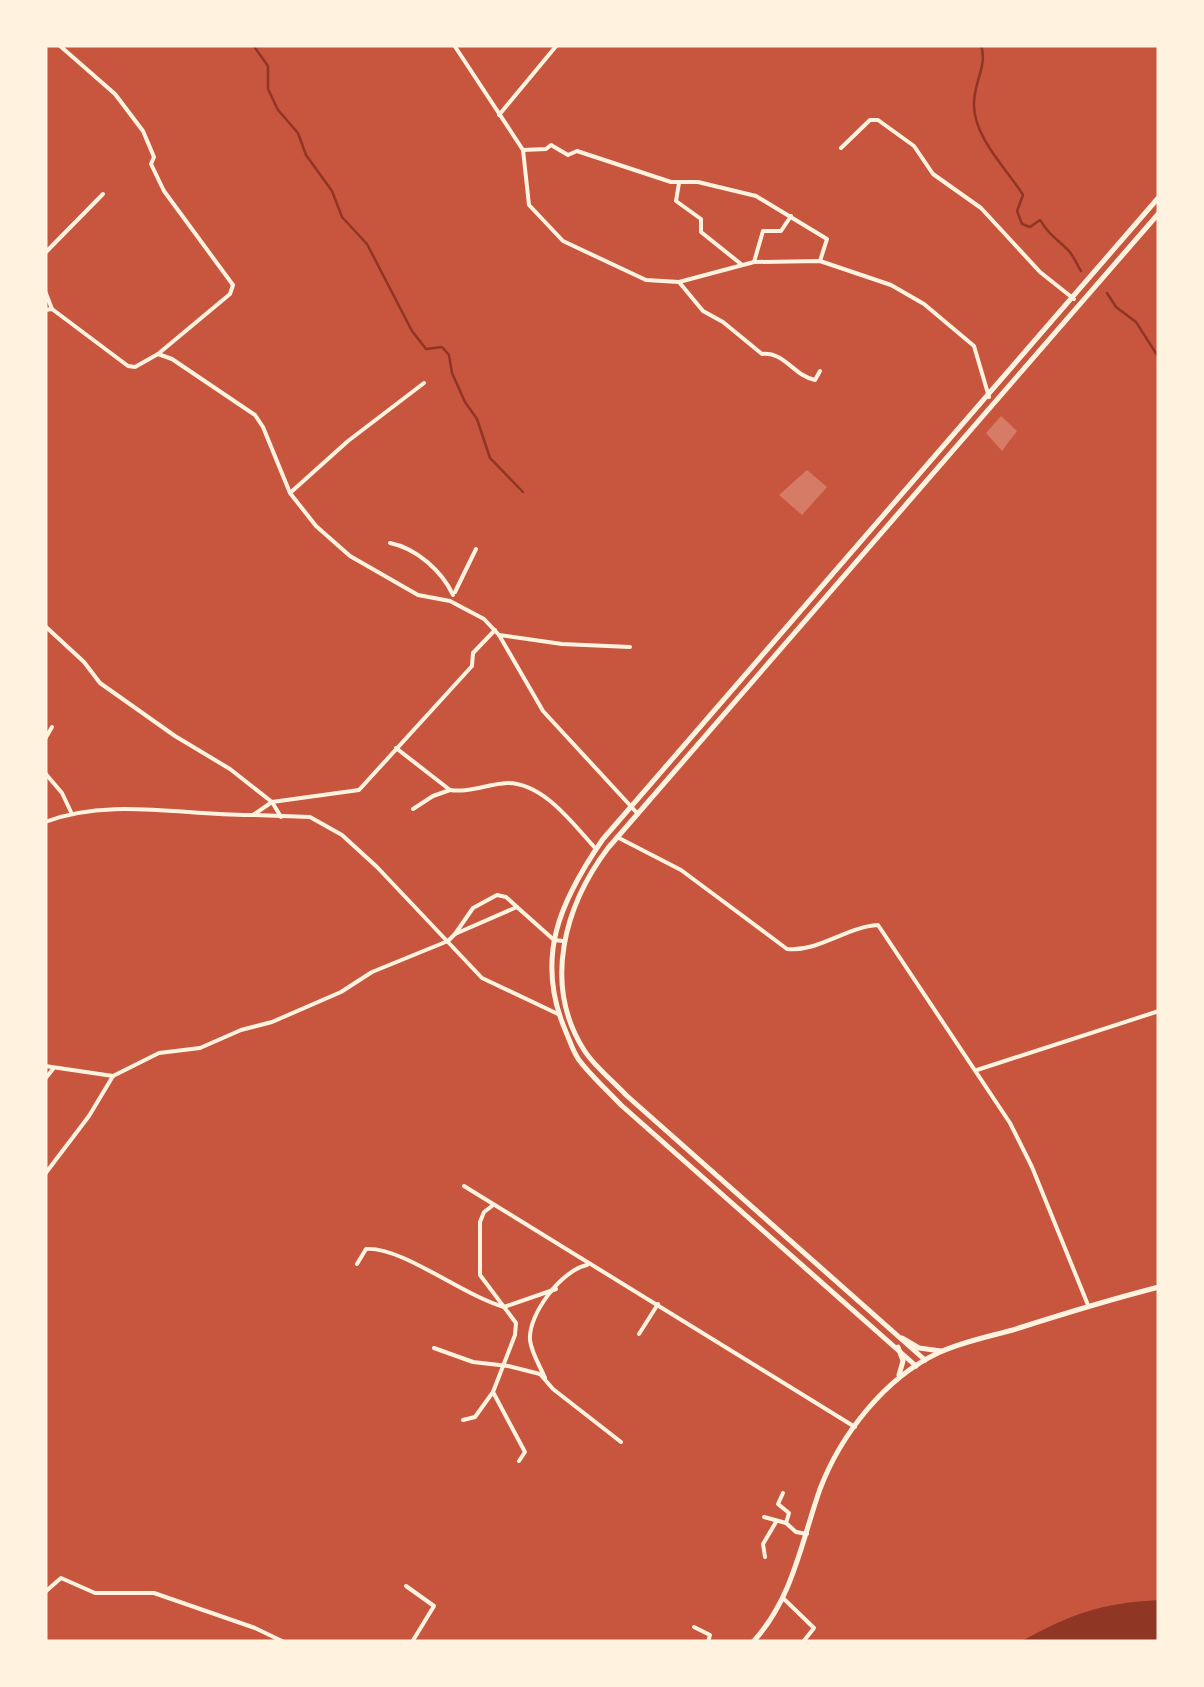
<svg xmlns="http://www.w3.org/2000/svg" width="1204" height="1687" font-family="'Source Serif 4',serif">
<rect width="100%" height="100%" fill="#c8553d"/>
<path fill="#8f3625" d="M1159 1600V1642H1020C1071 1614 1100 1603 1159 1600Z"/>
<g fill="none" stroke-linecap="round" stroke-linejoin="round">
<g stroke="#8f3625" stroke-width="2.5">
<polyline points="253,45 268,66 268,89 278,110 298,133 306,155 332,191 342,217 367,244 412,331 426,349 442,347 449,355 452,373 465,402 477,419 490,458 523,492"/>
<path d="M981 45C988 67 973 82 974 106 975 139 1007 169 1023 195L1017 211 1022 224 1030 227 1040 220C1052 238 1053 235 1068 250 1074 256 1077 265 1081 271"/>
<polyline points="1107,293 1116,307 1136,322 1159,358"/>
</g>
</g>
<g fill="#d67c66">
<polygon points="1001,416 1017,431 1002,451 986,433"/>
<polygon points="807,470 827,487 802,515 779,495"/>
</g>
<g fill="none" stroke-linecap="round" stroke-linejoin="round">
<g stroke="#fff3e0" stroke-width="4">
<polyline points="59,45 115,94 143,131 154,157 151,164 164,191 233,285 230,294 158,354"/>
<polyline points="454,45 523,150 529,205 563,241 646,280 679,282 754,262 820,261 891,285 924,304 974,346 989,397"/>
<polyline points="499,115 557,45"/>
<polyline points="841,148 870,120 878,120 914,146 933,174 981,208 1040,272 1074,299"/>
<polyline points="523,150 546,149 551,145 568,155 577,151 671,182 698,182 756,196 827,239 820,261"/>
<polyline points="679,183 676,201 701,219 701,232 741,264"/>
<polyline points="45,253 103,194"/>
<polyline points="754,262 763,231 781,231 791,216"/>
<path d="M679 282 703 311 723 322 762 354C784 351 794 376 815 380L820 371"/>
<polyline points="45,291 52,309"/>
<polyline points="45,310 52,309 128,366 135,367 158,354 172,359 255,415 263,427 290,493 316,526 350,556 418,595 450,601 484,619 499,635 543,711 638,814"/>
<polyline points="290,493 348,441 424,383"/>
<path d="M390 543C416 548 442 571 453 595"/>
<polyline points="455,592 476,549"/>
<polyline points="45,626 84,662 100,683 175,736 230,769 272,802 359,790 472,666 473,653 495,630"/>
<polyline points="499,635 562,644 630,647"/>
<polyline points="45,739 52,727"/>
<path d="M396 748 450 790C469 793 488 784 507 783 544 783 573 824 596 849"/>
<polyline points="45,773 62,793 71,812"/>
<polyline points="413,809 433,796 450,790"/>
<polyline points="253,815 310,817 342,835 377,867 482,978 558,1014"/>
<path d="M45 822C110 797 185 816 253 815L272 802 281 817"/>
<path d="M617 837 681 870 787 949C819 952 846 927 878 925L1010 1123 1032 1167 1088 1305"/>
<polyline points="455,934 473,908 497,895 506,897 517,907"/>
<polyline points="45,1066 113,1076"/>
<polyline points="977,1070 1159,1011"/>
<polyline points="45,1079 53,1069"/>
<polyline points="45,1174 89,1116 113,1076 159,1053 200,1048 241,1030 272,1022 341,992 372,972 448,941 455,934 517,907 554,940 563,941"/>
<polyline points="464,1186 855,1427"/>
<polyline points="492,1206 484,1212 480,1222 480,1275 516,1323 515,1335 493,1392 525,1452 519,1461"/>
<path d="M357 1264 366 1249C401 1246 464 1296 504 1307L556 1289"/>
<polyline points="639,1334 658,1304"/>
<polyline points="434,1348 473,1362 508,1366 540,1374 553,1389 621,1442"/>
<path d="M545 1378C540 1366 531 1352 530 1340 528 1314 562 1270 587 1265"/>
<polyline points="463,1420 475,1417 493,1392"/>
<polyline points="783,1493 778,1504 789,1513 786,1523"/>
<polyline points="764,1517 786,1523 796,1532 807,1534"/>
<polyline points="765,1557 763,1544 776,1522"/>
<polyline points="406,1586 434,1606 412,1642"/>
<polyline points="45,1592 61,1578 95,1593 154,1593 255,1628 284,1642"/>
<polyline points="784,1599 814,1628 803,1642"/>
<polyline points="694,1627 710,1635 708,1642"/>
</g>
<g stroke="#fff3e0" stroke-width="5">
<path d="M925 1360 626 1095C613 1081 594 1066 584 1050 542 984 565 905 608 848L1159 213"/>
<path d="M916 1366 621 1105C607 1090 591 1076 579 1060 573 1052 570 1041 566 1032 534 958 560 901 603 839L1159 197"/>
</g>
<g stroke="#fff3e0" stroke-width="5">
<polyline points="902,1338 919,1348 941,1351"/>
<polyline points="898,1347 903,1361 899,1375"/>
<path d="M753 1642C793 1598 801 1543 820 1489 841 1434 885 1378 938 1353 963 1341 993 1336 1019 1328 1066 1313 1112 1299 1159 1287"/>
</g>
</g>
<rect width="1204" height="1687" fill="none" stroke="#fff3e0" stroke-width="95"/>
</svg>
